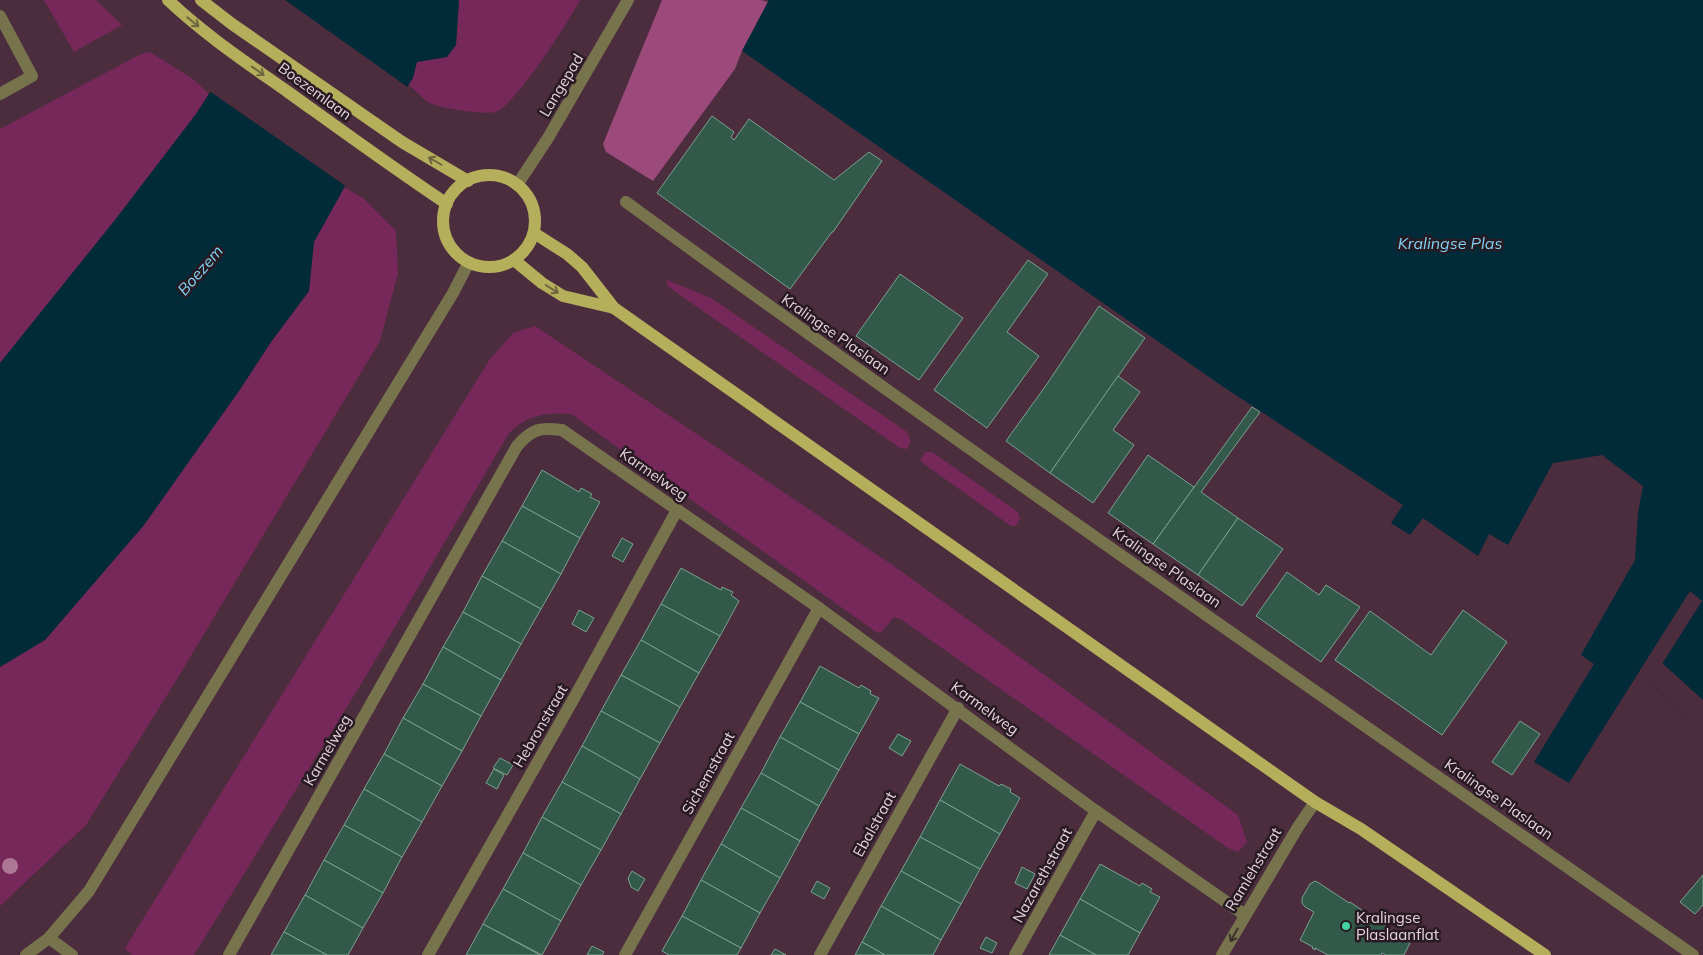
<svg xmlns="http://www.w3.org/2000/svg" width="1703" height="955" font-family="Mulish,sans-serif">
<rect width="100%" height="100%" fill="#4b2d3e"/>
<g fill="#77285a">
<polygon points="44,0 96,0 122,25 74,52"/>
<path d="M459 0H580C569 21 515 106 495 112 485 115 437 108 428 102 421 97 415 90 408 84L413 78 417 62 447 57 456 45Z"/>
<polygon points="150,52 193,79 209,94 196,114 115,220 0,363 0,129 141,54"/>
<polygon points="344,187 363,198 396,231 398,273 380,341 177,679 86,825 0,906 0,667 45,640 144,525 241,388 271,342 309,291 314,242"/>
<polygon points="667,280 711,298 907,432 911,441 907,449 900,448 667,286"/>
<path d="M535 326 894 566 1238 815 1247 842 1238 852 1228 848 899 618H893L881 633 876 632 571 414C546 412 527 415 509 433L366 676 194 955H132L125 948 490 359 513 333Z"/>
<polygon points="925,452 932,452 1018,512 1020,519 1016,526 1011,526 924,464 920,460"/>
</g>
<polygon fill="#9c497b" points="662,0 761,0 768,2 742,51 735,69 653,181 606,152 603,144"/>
<g fill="#012b39">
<polygon points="257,0 459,0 456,45 447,57 417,62 413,78 354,170 314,242 309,291 271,342 241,388 144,525 45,640 0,667 0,363 115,220 196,114 225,69"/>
<polygon points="769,0 1703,0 1703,730 1650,683 1702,601 1690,591 1569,783 1534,762 1594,664 1581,655 1635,560 1638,513 1643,486 1602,455 1553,463 1508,545 1489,534 1478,556 1423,518 1410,535 1391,523 1403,505 1222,386 742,51"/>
</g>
<g fill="#4b2d3e">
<polygon points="254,0 285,0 409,88 347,187 208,90 223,67"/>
<polygon points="1662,663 1703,700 1703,730 1650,683"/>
</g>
<g fill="#325949" stroke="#79a290">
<polygon points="712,116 734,132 731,137 734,140 749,119 834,180 869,152 882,161 833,232 832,232 790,289 657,193"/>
<polygon points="1028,260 1048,274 1007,332 1039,356 987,428 934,390"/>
<polygon points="900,274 963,318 919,380 856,336"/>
<polygon points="1099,306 1145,338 1050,473 1006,441 1047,384"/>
<polygon points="1118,376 1140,392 1113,430 1134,445 1093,503 1050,473"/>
<polygon points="1252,407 1260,412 1201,492 1238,518 1198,575 1153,544"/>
<polygon points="1148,455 1194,487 1153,544 1108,513"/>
<polygon points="542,470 579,492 581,488 592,494 590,497 600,502 580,538 522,506"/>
<polygon points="522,506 580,538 561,574 502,541"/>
<polygon points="1238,518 1283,549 1242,606 1198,575"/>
<polygon points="622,538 633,544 623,562 612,556"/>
<polygon points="502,541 561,574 541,609 482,576"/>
<polygon points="681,568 721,590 722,587 733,592 731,595 739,601 720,636 661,604"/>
<polygon points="1287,572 1319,595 1326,585 1360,607 1321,662 1256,616"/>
<polygon points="482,576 541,609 521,644 463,612"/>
<polygon points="661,604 720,636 699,673 641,640"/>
<polygon points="579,610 594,618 586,632 572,624"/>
<polygon points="1463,610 1507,642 1442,735 1335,660 1370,611 1431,655"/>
<polygon points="463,612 521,644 501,680 443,647"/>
<polygon points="641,640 699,673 680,707 621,675"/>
<polygon points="443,647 501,680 481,716 423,684"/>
<polygon points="820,666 859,688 861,685 871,691 870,694 879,698 859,734 800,702"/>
<polygon points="621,675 680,707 660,743 601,711"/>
<polygon points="423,684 481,716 462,751 403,718"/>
<polygon points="800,702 859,734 839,770 780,737"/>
<polygon points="601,711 660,743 640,779 582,746"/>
<polygon points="403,718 462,751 442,786 384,754"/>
<polygon points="1520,721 1540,734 1512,775 1492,762"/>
<polygon points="898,734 911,741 902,756 889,748"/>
<polygon points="780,737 839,770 819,806 761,773"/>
<polygon points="582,746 640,779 621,814 562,782"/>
<polygon points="384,754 442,786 422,822 364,789"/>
<polygon points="500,758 513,765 507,775 493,768"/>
<polygon points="960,764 999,786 1001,784 1011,789 1010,792 1020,798 1000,834 940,800"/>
<polygon points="494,769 504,775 497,789 486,783"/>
<polygon points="761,773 819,806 800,841 741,808"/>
<polygon points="562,782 621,814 601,850 542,817"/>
<polygon points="364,789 422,822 402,857 344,825"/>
<polygon points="940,800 1000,834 980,869 920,837"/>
<polygon points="741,808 800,841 780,878 721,844"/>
<polygon points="542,817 601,850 581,885 523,853"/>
<polygon points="344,825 402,857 383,893 324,860"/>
<polygon points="920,837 980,869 961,904 901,871"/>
<polygon points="721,844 780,878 760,913 701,880"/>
<polygon points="523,853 581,885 561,921 503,889"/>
<polygon points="324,860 383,893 363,928 305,895"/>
<polygon points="1100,864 1140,886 1142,883 1152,889 1150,892 1160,897 1140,933 1080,899"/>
<polygon points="1022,867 1035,874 1027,889 1015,883"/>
<polygon points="632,871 645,879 638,891 631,887 628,878"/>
<polygon points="901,871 961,904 941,940 881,906"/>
<polygon points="1703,875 1703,905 1695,914 1680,902"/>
<polygon points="701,880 760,913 741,948 682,916"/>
<polygon points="817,881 830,888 824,899 811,892"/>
<polygon points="1315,881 1319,883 1349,903 1350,902 1410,943 1404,955 1386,955 1382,953 1381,955 1328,955 1315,948 1315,950 1312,948 1313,947 1300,940 1314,912 1305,907 1302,903 1302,898 1310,884"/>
<polygon points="503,889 561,921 542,955 483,924"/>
<polygon points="305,895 363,928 348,955 327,955 284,932"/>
<polygon points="1080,899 1140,933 1128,955 1096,955 1060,935"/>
<polygon points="881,906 941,940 933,955 885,955 862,942"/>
<polygon points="682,916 741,948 737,955 669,955 662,951"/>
<polygon points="483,924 540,955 466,955"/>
<polygon points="284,932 327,955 271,955"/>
<polygon points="1060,935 1096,955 1049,955"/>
<polygon points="986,937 997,943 992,953 980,948"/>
<polygon points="862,942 885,955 855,955"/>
<polygon points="592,946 604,952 602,955 587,955"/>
<polygon points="775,949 786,955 771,955"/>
</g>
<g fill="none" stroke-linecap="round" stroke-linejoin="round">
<g stroke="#77744d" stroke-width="12">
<polyline points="0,16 32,76 0,94"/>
<polyline points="517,185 548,138 628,0"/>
<path d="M626 202C977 458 1336 705 1693 955"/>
<polyline points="49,938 72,955"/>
<polyline points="26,955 49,938 89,891 453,293 469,262"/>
<path d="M229 955 517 446C532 429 540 427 562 430L819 608 1096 811 1245 915"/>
<polyline points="428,955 573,700 677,510"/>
<polyline points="625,955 819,608"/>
<polyline points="820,955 958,708"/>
<polyline points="1015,955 1096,811"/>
<polyline points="1222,955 1298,827 1315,802"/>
</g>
<g stroke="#b5af5b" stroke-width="12">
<path d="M168 0C205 35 247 63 288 92 341 130 393 168 447 204"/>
<polyline points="201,0 232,24 402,142 468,181"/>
<circle cx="489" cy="221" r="46"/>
<polyline points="534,233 567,254 582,267 614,308 1315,802 1361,829 1545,955"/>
<polyline points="514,260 542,283 563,296 614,308"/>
</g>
</g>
<circle fill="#ab7793" cx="10" cy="866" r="8"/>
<defs><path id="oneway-shaft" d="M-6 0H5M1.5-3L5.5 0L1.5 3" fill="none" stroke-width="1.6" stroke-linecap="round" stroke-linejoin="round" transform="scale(1.25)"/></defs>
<g stroke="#6e643e">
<use href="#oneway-shaft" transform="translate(193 22) rotate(39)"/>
<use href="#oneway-shaft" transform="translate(258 71) rotate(36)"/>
<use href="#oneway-shaft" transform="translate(435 161) rotate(-150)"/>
<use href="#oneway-shaft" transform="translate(552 289) rotate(32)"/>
</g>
<use stroke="#3c302d" href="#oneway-shaft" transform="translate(1234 935) rotate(119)"/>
<circle fill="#41d4a1" stroke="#281a22" stroke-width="2" cx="1346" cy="926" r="5"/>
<g text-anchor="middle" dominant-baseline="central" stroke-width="5" stroke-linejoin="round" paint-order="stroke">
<g font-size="15" fill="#e6d2dc" stroke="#281a22">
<text transform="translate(561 85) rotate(-59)">Langepad</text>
<text transform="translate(315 91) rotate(36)">Boezemlaan</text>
<text transform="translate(836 334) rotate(35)">Kralingse Plaslaan</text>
<text transform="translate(654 474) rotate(35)">Karmelweg</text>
<text transform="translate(1167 567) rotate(35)">Kralingse Plaslaan</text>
<text transform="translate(985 708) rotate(36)">Karmelweg</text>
<text transform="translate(540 726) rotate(-60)">Hebronstraat</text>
<text transform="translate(327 750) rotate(-60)">Karmelweg</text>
<text transform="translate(708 773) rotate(-61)">Sichemstraat</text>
<text transform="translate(1499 799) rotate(35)">Kralingse Plaslaan</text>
<text transform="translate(874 824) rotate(-61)">Ebalstraat</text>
<text transform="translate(1253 869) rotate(-59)">Ramlehstraat</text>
<text transform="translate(1042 875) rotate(-61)">Nazarethstraat</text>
</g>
<g font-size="15" fill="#e6d2dc" stroke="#281a22" text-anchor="start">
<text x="1356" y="917">Kralingse<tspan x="1356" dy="17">Plaslaanflat</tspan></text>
</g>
<g font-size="16" font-style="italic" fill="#7fd3f4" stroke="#281a22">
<text x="1450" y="243">Kralingse Plas</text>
<text transform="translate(200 270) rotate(-49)">Boezem</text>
</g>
</g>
</svg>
